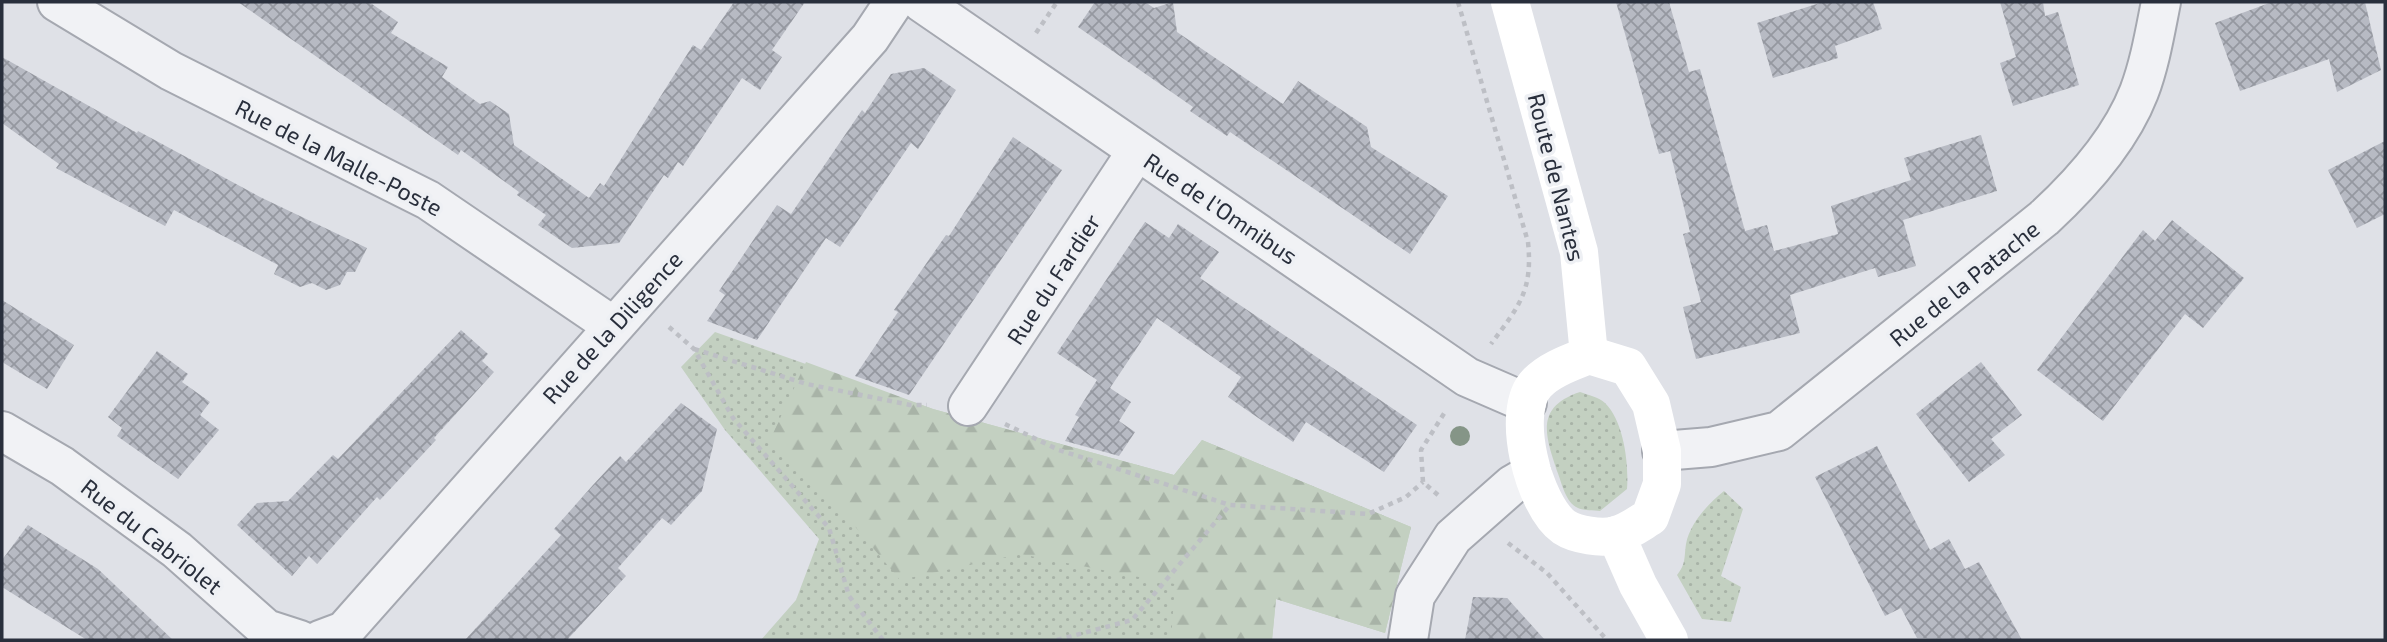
<svg xmlns="http://www.w3.org/2000/svg" width="2387" height="642" font-family="'Exo 2',sans-serif">
<defs>
<pattern id="grass-dots" width="8" height="8" patternUnits="userSpaceOnUse" patternTransform="scale(1.75)"><rect width="8" height="8" fill="#c3d0c1"/><path d="M2 2h.1M6 6h.1" fill="none" stroke="#a8b3a7" stroke-width="1.8" stroke-linecap="round"/></pattern>
<pattern id="forest-firs" width="22" height="20" patternUnits="userSpaceOnUse" patternTransform="scale(1.75)"><rect width="22" height="20" fill="#c3d0c1"/><path d="M5 1l3.5 6h-7zM16 11l3.5 6h-7z" fill="#a8b3a7"/></pattern>
<pattern id="building-cross-hatch" width="8" height="8" patternUnits="userSpaceOnUse" patternTransform="scale(1.75)"><rect width="8" height="8" fill="#b7bac3"/><path d="M0 0l8 8M0 8l8-8" fill="none" stroke="#9598a0"/></pattern>
</defs>
<rect width="100%" height="100%" fill="#dfe1e7"/>
<g fill="url(#grass-dots)">
<polygon points="715,332 933,409 1174,475 1202,440 1411,527 1385,633 1276,599 1272,640 761,640 796,600 819,539 725,430 681,367"/>
<path d="M1580 392C1588 395 1599 397 1605 403 1624 421 1629 465 1627 489L1600 511C1594 510 1584 511 1578 508 1565 502 1562 483 1557 471 1545 435 1535 407 1580 392Z"/>
<path d="M1724 491 1743 509 1721 576 1741 587 1731 622 1702 619 1677 575C1686 564 1684 558 1686 544 1690 523 1708 504 1724 491Z"/>
</g>
<polygon fill="url(#forest-firs)" points="806,362 933,409 1174,475 1202,440 1411,527 1385,633 1276,599 1272,640 1171,640 1175,584 1020,554 900,580 842,511 770,440"/>
<g fill="url(#building-cross-hatch)">
<polygon points="238,2 369,2 398,22 391,33 448,67 442,77 480,104 490,101 509,114 514,145 589,198 600,183 604,186 693,45 701,50 734,2 805,2 772,50 782,57 760,90 742,78 683,166 678,162 668,178 664,175 619,243 572,248 538,225 546,215 517,195 519,192 461,150 458,155"/>
<polygon points="1095,2 1145,2 1154,8 1173,2 1177,32 1283,104 1298,81 1367,127 1371,147 1448,196 1410,254 1230,132 1227,136 1190,111 1193,107 1078,27"/>
<polygon points="1616,2 1669,2 1689,72 1700,69 1745,231 1767,225 1774,251 1838,234 1831,206 1911,180 1904,158 1981,135 1997,191 1903,220 1916,266 1878,277 1875,268 1790,295 1800,333 1696,359 1683,307 1701,302 1683,234 1690,232 1670,151 1659,154"/>
<polygon points="1823,2 1873,2 1882,29 1835,46 1838,58 1773,78 1757,23"/>
<polygon points="2000,2 2043,2 2045,16 2058,12 2079,85 2013,106 2000,63 2016,57"/>
<polygon points="2272,2 2365,2 2381,70 2337,92 2329,59 2240,91 2215,23"/>
<polygon points="2,57 137,133 138,131 260,197 367,248 355,272 347,272 340,285 326,290 312,283 300,287 274,274 278,265 174,210 165,226 56,168 59,164 2,123"/>
<polygon points="924,68 956,90 918,149 911,143 840,247 826,238 757,340 707,321 725,295 719,291 777,205 791,214 862,110 865,113 891,74"/>
<polygon points="1013,137 1062,170 909,395 855,376 898,312 894,310 946,235 949,236"/>
<polygon points="2385,141 2385,214 2357,228 2328,170"/>
<polygon points="2172,220 2244,278 2203,328 2185,314 2103,421 2037,370 2143,230 2155,241"/>
<polygon points="1145,222 1169,238 1178,224 1219,252 1200,278 1417,425 1384,472 1306,422 1293,442 1228,397 1241,377 1157,318 1110,388 1131,402 1119,421 1135,432 1119,456 1065,441 1079,417 1075,415 1097,380 1057,353"/>
<polygon points="2,300 74,345 47,389 2,362"/>
<polygon points="461,330 488,354 482,361 494,372 434,438 436,440 380,500 377,497 317,564 309,556 292,576 237,525 257,503 288,501 333,455 338,459"/>
<polygon points="157,351 188,374 182,382 210,402 200,415 219,430 178,479 117,436 122,428 108,417"/>
<polygon points="1981,362 2022,415 1991,439 2005,455 1969,482 1916,414"/>
<polygon points="681,403 717,429 702,491 671,525 662,518 618,568 626,576 567,640 465,640 561,535 554,529 593,485 620,456 626,462"/>
<polygon points="1877,446 1930,550 1949,539 1965,569 1979,562 2022,640 1917,638 1901,608 1885,616 1815,477"/>
<polygon points="28,525 98,569 173,640 87,640 2,587 2,560"/>
<polygon points="1473,597 1507,598 1545,640 1465,640"/>
</g>
<g fill="none" stroke-linecap="round" stroke-linejoin="round">
<defs>
<g id="street">
<polyline points="57,2 171,71 428,200 613,326"/>
<polyline points="921,2 1467,377 1527,403"/>
<polyline points="968,406 1137,151"/>
<polyline points="2,431 62,466 177,550 266,629 300,640"/>
<path d="M1662 451 1711 447 1779 431 2044 218C2082 183 2120 141 2139 92 2150 63 2155 32 2161 2"/>
<polyline points="320,640 344,631 870,38 894,2"/>
<polyline points="1408,640 1415,596 1453,537 1512,485 1531,474"/>
</g>
</defs>
<use href="#street" stroke="#a5a8b0" stroke-width="42"/>
<g stroke="#bdbfc5" stroke-width="4.5" stroke-dasharray="5 5" stroke-linecap="butt">
<path d="M1458 2 1528 242C1533 291 1519 306 1491 344"/>
<polyline points="1036,33 1057,2"/>
<polyline points="669,327 694,349 733,418 829,528 849,596 883,640"/>
<polyline points="694,349 807,384 910,405 927,405"/>
<polyline points="1005,424 1059,450 1230,505 1368,514 1406,497 1423,482"/>
<polyline points="1438,495 1423,482 1421,450 1445,412"/>
<polyline points="1508,543 1547,573 1607,640"/>
<polyline points="1057,640 1132,620 1230,505"/>
</g>
<use href="#street" stroke="#f1f2f5" stroke-width="38"/>
<g stroke="#fff" stroke-width="38">
<polyline points="1510,2 1579,252 1589,355"/>
<path d="M1589 355 1628 367 1651 404 1662 451V484L1650 517C1640 523 1628 532 1616 535 1602 539 1576 535 1564 527 1534 506 1509 411 1537 383 1550 369 1572 362 1589 355Z"/>
<polyline points="1616,535 1638,585 1669,640"/>
</g>
</g>
<circle fill="#859587" cx="1460" cy="436" r="10"/>
<g text-anchor="middle" dominant-baseline="central" stroke-width="7" stroke-linejoin="round" paint-order="stroke">
<g font-size="23" fill="#292f3c" stroke="#eef0f4">
<text transform="translate(339 157) rotate(27)">Rue de la Malle-Poste</text>
<text transform="translate(1557 177) rotate(76)">Route de Nantes</text>
<text transform="translate(1221 208) rotate(34)">Rue de l'Omnibus</text>
<text transform="translate(1053 279) rotate(-57)">Rue du Fardier</text>
<text transform="translate(1964 283) rotate(-39)">Rue de la Patache</text>
<text transform="translate(612 327) rotate(-48)">Rue de la Diligence</text>
<text transform="translate(152 536) rotate(38)">Rue du Cabriolet</text>
</g>
</g>
<rect width="2387" height="642" fill="none" stroke="#292f3c" stroke-width="7"/>
</svg>
